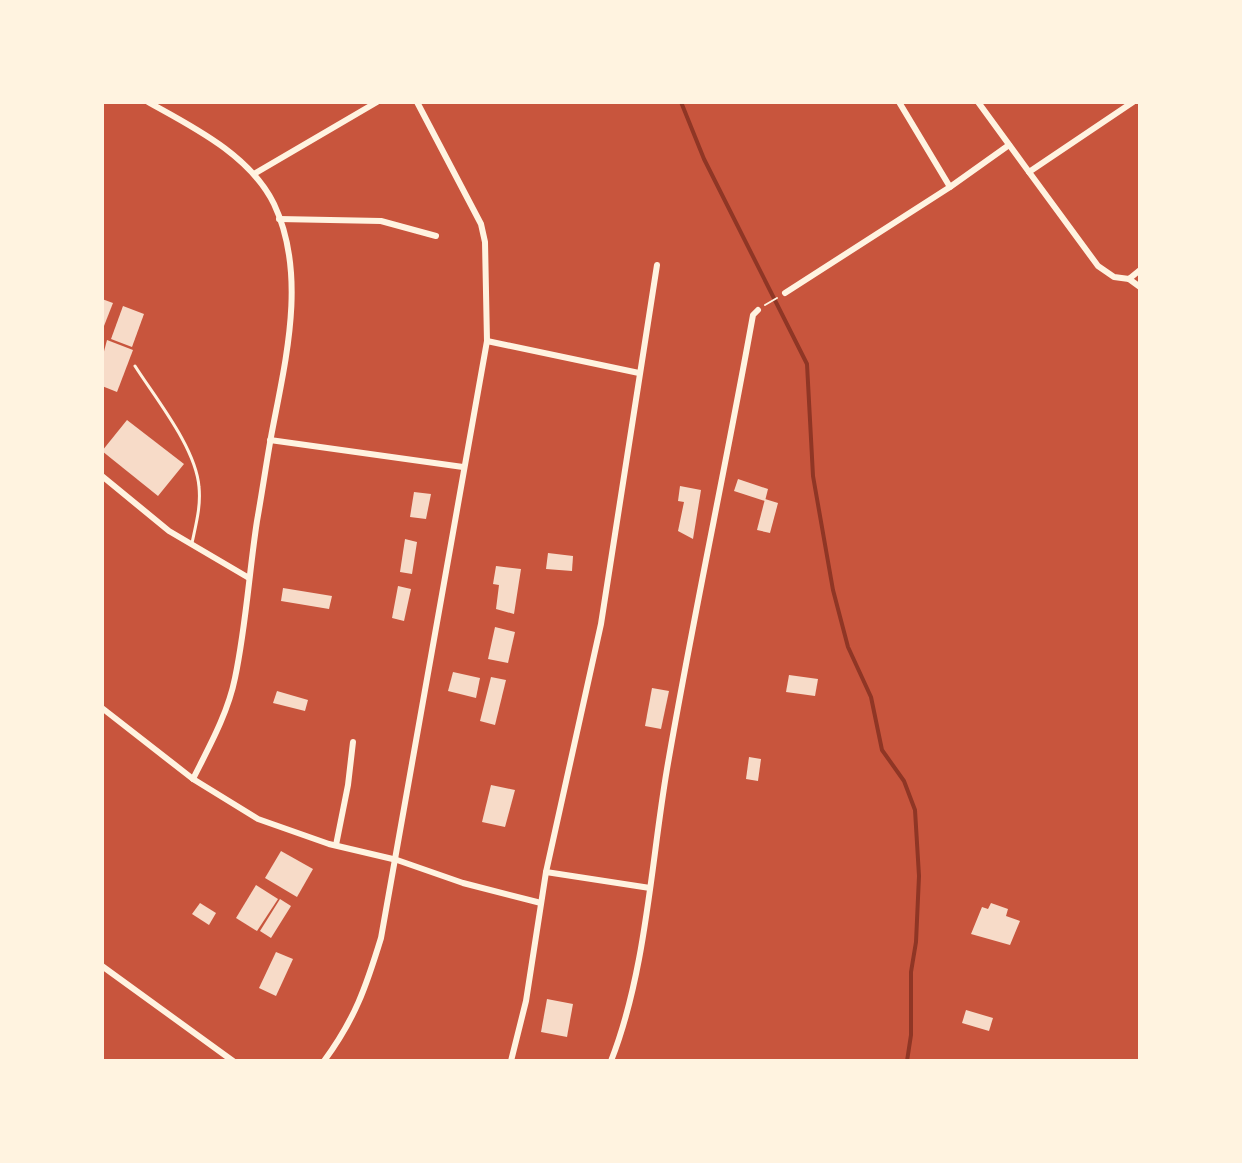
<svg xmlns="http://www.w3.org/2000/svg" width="1242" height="1163" font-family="'PT Sans Narrow',sans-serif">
<rect width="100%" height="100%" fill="#c8553d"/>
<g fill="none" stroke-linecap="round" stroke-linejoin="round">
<polyline stroke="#8f3625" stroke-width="4" points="681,102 704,159 807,364 813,476 833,590 848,647 871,697 882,750 904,781 915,810 919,876 916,942 911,972 911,1035 907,1061"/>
</g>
<g fill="#f7dbc8">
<polygon points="102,299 113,303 102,331"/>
<polygon points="123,306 144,314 132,347 111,339"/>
<polygon points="107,340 133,350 117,392 102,386 102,359"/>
<polygon points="127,420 184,464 158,496 102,451"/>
<polygon points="738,479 768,489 765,501 734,491"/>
<polygon points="680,486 701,490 693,539 678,531 684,502 678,501"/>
<polygon points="414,492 431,494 426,519 410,517"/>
<polygon points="765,499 778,503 770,533 757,530"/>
<polygon points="405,539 417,542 412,574 400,572"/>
<polygon points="548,553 573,556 572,571 546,569"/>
<polygon points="496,566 521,569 514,614 496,609 499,585 493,584"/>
<polygon points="398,586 411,589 404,621 392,618"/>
<polygon points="283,588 332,596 329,609 281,601"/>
<polygon points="495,627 515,632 508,663 488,659"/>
<polygon points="453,672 480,678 476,698 448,691"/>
<polygon points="789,675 818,679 815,696 786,692"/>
<polygon points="491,677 506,680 495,725 480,721"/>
<polygon points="652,688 669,691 661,729 645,726"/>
<polygon points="277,691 308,700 305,711 273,703"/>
<polygon points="749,757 761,759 758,781 746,779"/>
<polygon points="491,785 515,790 505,827 482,822"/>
<polygon points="281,851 313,869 297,897 265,878"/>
<polygon points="256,885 278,899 257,931 236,918"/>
<polygon points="280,899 291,906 271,938 260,931"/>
<polygon points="200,903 216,913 209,925 192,914"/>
<polygon points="991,903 1008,909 1006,916 1020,921 1010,945 971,934 982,907 988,909"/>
<polygon points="276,952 293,959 276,996 259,988"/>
<polygon points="547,999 573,1004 567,1037 541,1032"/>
<polygon points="966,1010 993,1018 989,1031 962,1023"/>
</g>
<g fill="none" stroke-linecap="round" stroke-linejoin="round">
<polyline stroke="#fff3e0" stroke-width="2" points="765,305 777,298"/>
<path stroke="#fff3e0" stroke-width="3" d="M135 366C156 399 196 448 199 487 201 506 196 524 192 543"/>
<g stroke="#fff3e0" stroke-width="6">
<path d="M148 102C193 127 250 155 274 204 308 276 285 362 271 437 266 465 262 493 257 521 249 573 246 626 235 678 228 713 209 747 193 779"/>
<polyline points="899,102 950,187"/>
<polyline points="978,102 1029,172 1133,102"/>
<polyline points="1029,172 1098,266 1114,277 1129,279 1140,270"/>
<polyline points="254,174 377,102"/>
<polyline points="279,219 381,221 436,236"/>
<polyline points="1129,279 1140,287"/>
<polyline points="785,293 950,187 1009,145"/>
<polyline points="487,341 639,373"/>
<polyline points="270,440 463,467"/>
<polyline points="102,476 169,531 249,578"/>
<polyline points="102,708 193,779 258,819 329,844 397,860 463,883 541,903"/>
<polyline points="336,845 348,785 353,742"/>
<polyline points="546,872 650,888"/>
<polyline points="102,966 233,1061"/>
<path d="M324 1061C355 1019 366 987 381 938L487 341 485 242 481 224 417 102"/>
<polyline points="511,1061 526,1001 546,872 601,624 657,265"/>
<path d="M611 1061C646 972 651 863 667 769 693 617 726 466 753 315L758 310"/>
</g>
</g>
<rect width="1242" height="1163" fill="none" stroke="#fff3e0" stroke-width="208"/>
</svg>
